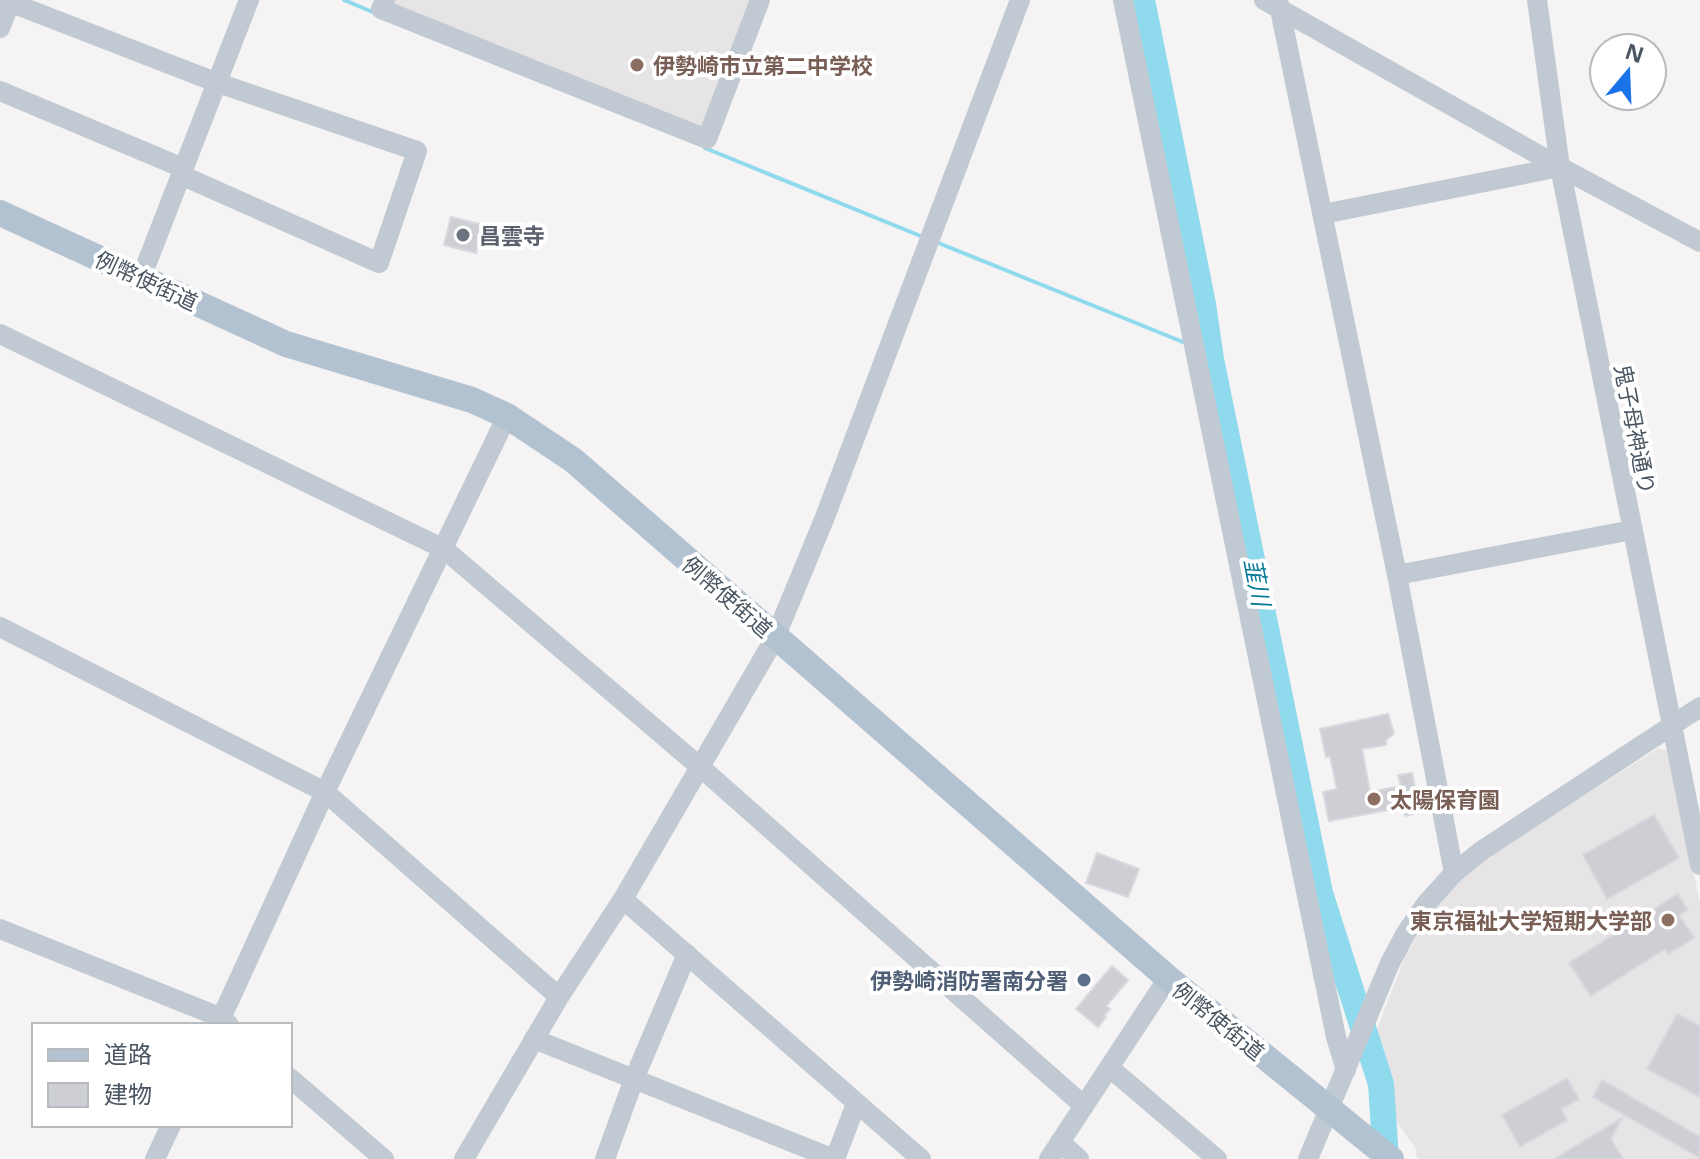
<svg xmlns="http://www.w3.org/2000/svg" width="1700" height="1159" font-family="'Open Sans','Noto Sans JP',sans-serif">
<rect width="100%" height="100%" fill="#f5f3f3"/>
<g fill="#e6e4e5">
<polygon points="393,0 752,0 705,126 700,127 395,4"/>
<polygon points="1659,748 1669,752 1700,903 1700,1159 1419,1159 1416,1156 1416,1149 1393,1117 1384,1049 1376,1032 1404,959 1427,918 1448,891 1483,859"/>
</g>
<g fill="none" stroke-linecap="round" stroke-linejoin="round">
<g stroke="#90daee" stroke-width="4">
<polyline points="344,0 375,13"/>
<polyline points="705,148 923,237"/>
<polyline points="936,242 1183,342"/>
</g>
<polyline stroke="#90daee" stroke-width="26" points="1142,0 1203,304 1211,359 1320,893 1381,1084 1386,1159"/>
</g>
<g fill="#cdcfd5" stroke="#d7d9de" stroke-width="2">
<polygon points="451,217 483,225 476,253 444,245"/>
<polygon points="1388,714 1394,733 1386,740 1386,745 1362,749 1370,792 1401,786 1398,775 1412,773 1420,812 1405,816 1404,807 1329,821 1323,792 1337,789 1330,756 1326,757 1320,729"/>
<polygon points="1654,815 1679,858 1607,899 1583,855"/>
<polygon points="1097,853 1139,869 1128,897 1086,883"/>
<polygon points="1678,894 1688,910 1679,915 1694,938 1668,954 1665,949 1591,996 1569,963"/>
<polygon points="1112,966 1128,980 1106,1006 1110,1009 1104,1015 1106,1017 1098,1027 1076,1009"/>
<polygon points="1677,1014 1700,1026 1700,1097 1647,1069"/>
<polygon points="1567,1078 1579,1099 1561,1109 1567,1120 1520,1147 1502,1115"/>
<polygon points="1602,1080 1700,1137 1700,1158 1593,1097"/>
<polygon points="1622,1118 1611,1139 1623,1159 1554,1159"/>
</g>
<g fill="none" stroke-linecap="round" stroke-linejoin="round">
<g stroke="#c1cad2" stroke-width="20">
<polyline points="4,0 218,83 417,151 379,263 181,175"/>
<polyline points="385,0 381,9 707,139 760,0"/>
<polyline points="1123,0 1336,1037 1346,1070"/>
<polyline points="1264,0 1560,167 1700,242"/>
<polyline points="1278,0 1397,575 1454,873"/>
<polyline points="1537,0 1560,167 1700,865"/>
<polyline points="0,28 11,0"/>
<polyline points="0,91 183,168"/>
<polyline points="1323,214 1560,167"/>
<polyline points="141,278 249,0"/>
<polyline points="0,334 444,549 699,766 1084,1106"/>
<polyline points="1397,575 1632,530"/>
<polyline points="0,627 325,792 559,997"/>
<polyline points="623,899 921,1159"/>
<polyline points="0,929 222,1018 229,1025"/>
<polyline points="218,1025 325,792 507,416"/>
<polyline points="534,1039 834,1159"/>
<polyline points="1110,1068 1217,1159"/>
<polyline points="290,1078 384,1159"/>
<polyline points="1060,1142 1079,1159"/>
<polyline points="155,1159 171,1125"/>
<polyline points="464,1159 559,997 623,899 775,638 825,517 1020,0"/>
<polyline points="605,1159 634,1079 687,954"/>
<polyline points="835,1159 856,1104"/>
<polyline points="1049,1159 1168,978"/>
<polyline points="1308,1159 1390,963 1406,933 1426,904 1454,873 1481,851 1700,707"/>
</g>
<polyline stroke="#b3c2d1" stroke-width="26" points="0,213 286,344 472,400 507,416 573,460 1168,978 1391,1159"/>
</g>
<g fill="#8d6e63" stroke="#fff" stroke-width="3">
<circle cx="637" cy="65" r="8"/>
<circle cx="1374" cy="799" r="8"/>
<circle cx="1668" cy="920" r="8"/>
</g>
<circle fill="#6b7280" stroke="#fff" stroke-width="3" cx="463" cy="235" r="8"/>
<circle fill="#5c6f8a" stroke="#fff" stroke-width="3" cx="1084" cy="980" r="8"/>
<g text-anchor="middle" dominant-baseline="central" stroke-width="8" stroke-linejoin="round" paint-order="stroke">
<g font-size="22" font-weight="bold" fill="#785e54" stroke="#fff" text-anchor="start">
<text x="653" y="65">伊勢崎市立第二中学校</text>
<text x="1390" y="799">太陽保育園</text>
<text x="1652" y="920" text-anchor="end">東京福祉大学短期大学部</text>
</g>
<g font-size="22" font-weight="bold" fill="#5b616d" stroke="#fff" text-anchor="start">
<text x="479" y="235">昌雲寺</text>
</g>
<g font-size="22" fill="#4a5661" stroke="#fff">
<text transform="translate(147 280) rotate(25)">例幣使街道</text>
<text transform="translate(1636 429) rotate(79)">鬼子母神通り</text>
<text transform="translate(728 596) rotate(41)">例幣使街道</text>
<text transform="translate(1219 1020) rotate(39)">例幣使街道</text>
</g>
<g font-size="22" font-weight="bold" fill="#4e5e75" stroke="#fff" text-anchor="end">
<text x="1068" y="980">伊勢崎消防署南分署</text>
</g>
<g font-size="24" font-style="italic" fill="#0c7c9b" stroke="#fff">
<text transform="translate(1258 582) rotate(79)">韮川</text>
</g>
</g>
<rect x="32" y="1023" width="260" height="104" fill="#ffffff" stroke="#b7bbc0" stroke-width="2"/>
<rect x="48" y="1049" width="40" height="12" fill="#b3c2d1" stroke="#b7bbc0" stroke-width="2"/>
<text x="104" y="1063" font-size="24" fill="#4a5661">道路</text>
<rect x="48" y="1083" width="40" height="24" fill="#cdcfd5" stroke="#b7bbc0" stroke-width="2"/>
<text x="104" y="1103" font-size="24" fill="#4a5661">建物</text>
<g transform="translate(1628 72) rotate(19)"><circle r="38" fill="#ffffff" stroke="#b7bbc0" stroke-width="2"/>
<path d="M0-6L14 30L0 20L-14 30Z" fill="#1a73e8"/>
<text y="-12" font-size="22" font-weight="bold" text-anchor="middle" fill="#4a5661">N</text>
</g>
</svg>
